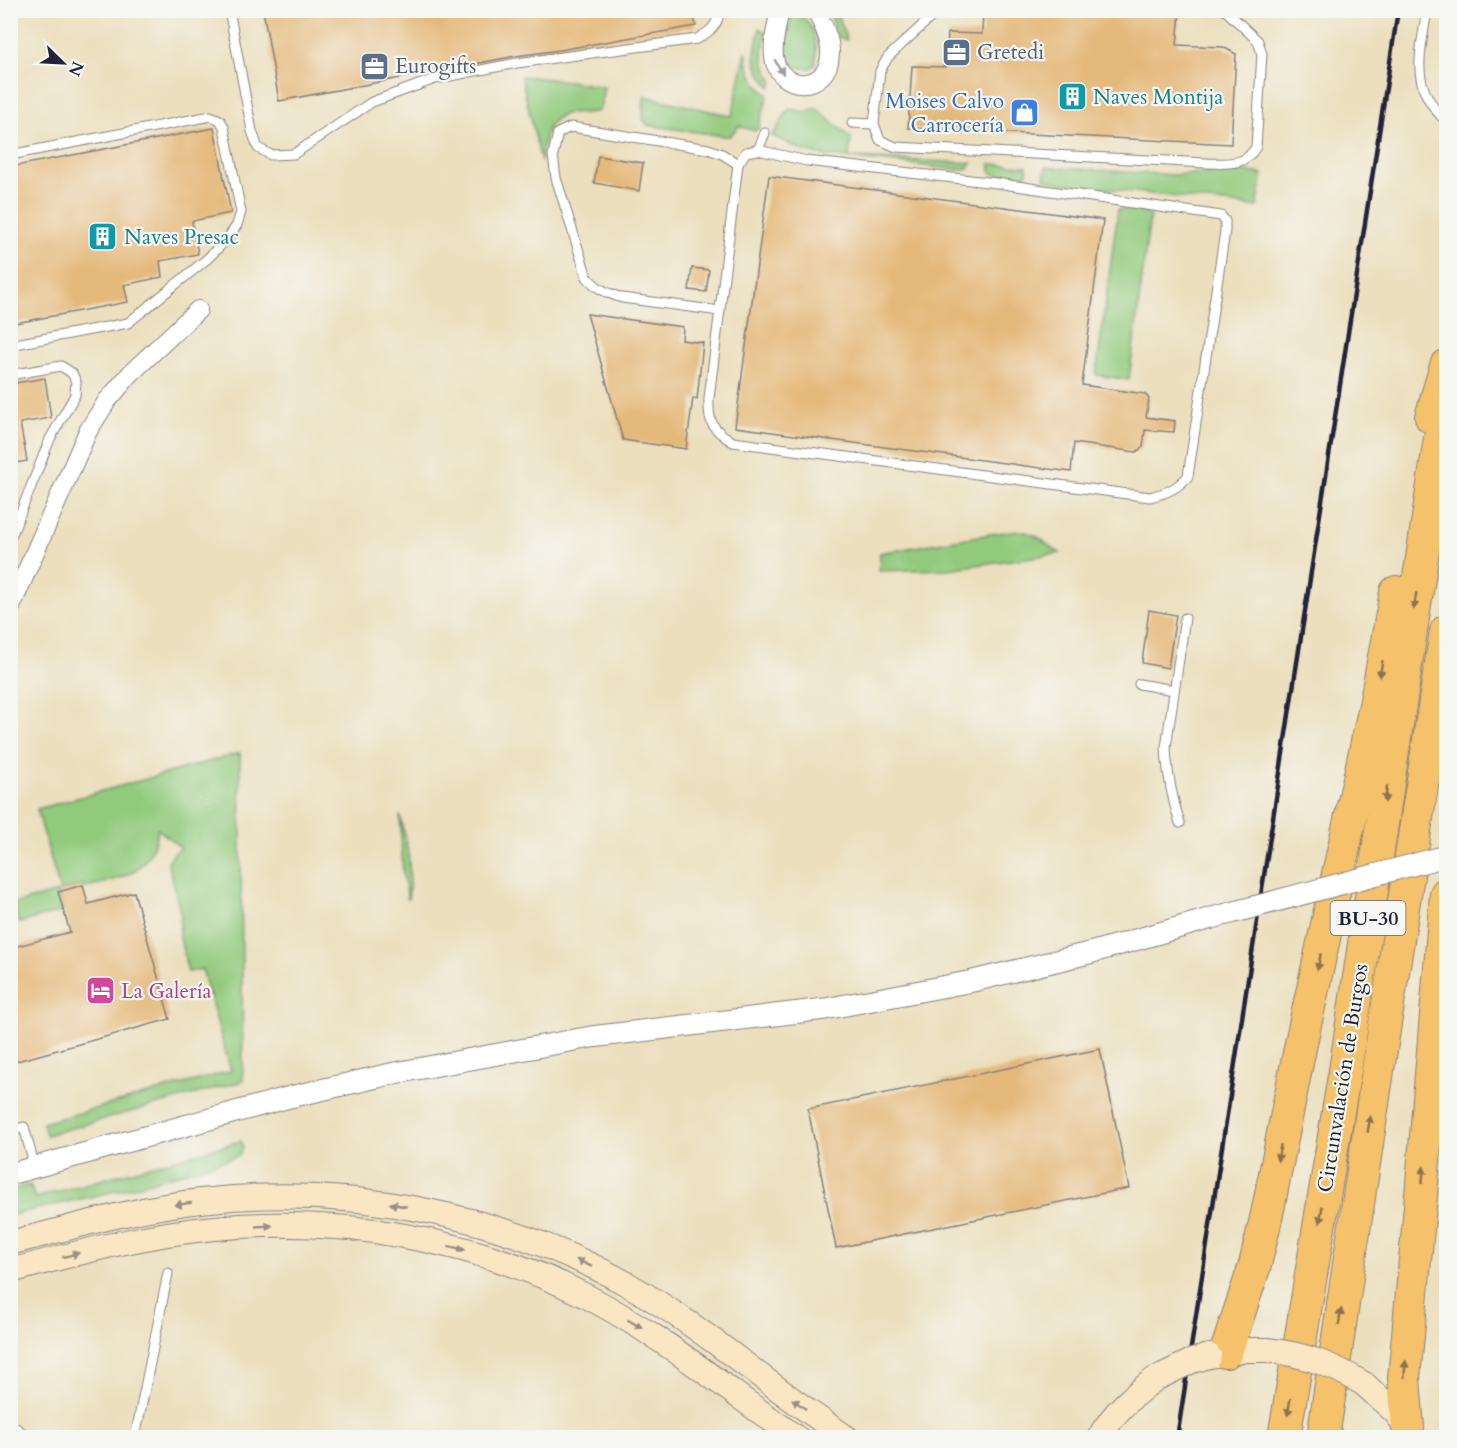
<svg xmlns="http://www.w3.org/2000/svg" width="1457" height="1448" font-family="Cardo,serif">
<rect width="100%" height="100%" fill="#f6f6f2"/>
<filter id="ink" filterUnits="userSpaceOnUse"><feTurbulence type="fractalNoise" baseFrequency=".0167" numOctaves="2"/><feDisplacementMap in="SourceGraphic" scale="12" xChannelSelector="R" yChannelSelector="G"/><feConvolveMatrix kernelMatrix="1 2 1 2 8 2 1 2 1" color-interpolation-filters="sRGB"/></filter>
<filter id="wash" filterUnits="userSpaceOnUse"><feTurbulence type="fractalNoise" baseFrequency=".008" numOctaves="4" result="noise"/><feDisplacementMap in="SourceGraphic" scale="24" xChannelSelector="R" yChannelSelector="G"/><feGaussianBlur stdDeviation="1.35" result="paint"/><feColorMatrix in="noise" values="0 0 0 0 0 0 0 0 0 0 0 0 0 0 0 0 0 1.4 0 .05"/><feComposite in="paint" operator="in"/></filter>
<g filter="url(#wash)">
<rect width="100%" height="100%" fill="#ebdfbd"/>
<g fill="#92ca7d" stroke="#5a765c" stroke-width="1.5">
<polygon points="836,11 847,40 837,37 831,16"/>
<path d="M798 15C798 16 806 20 806 20 816 31 818 52 815 65L810 68H795C782 55 789 33 791 16Z"/>
<path d="M760 28 766 33C761 53 762 64 773 82L771 87C751 67 753 53 760 28Z"/>
<path d="M746 51C748 70 753 83 768 95L758 129 755 131 739 126 730 136H724L648 125 643 119 644 96 732 116Z"/>
<path d="M521 76 569 81 604 87 601 105 598 111C587 115 580 111 570 113 545 117 543 142 541 162Z"/>
<polygon points="816,108 851,138 849,158 972,163 968,168 962,170 819,155 800,149 772,136 789,109 805,112"/>
<polygon points="990,164 1027,166 1027,173 1023,177 993,174 990,170"/>
<polygon points="1046,167 1173,175 1236,171 1263,174 1257,207 1054,182 1044,178"/>
<polygon points="1118,209 1147,212 1150,215 1129,380 1096,375"/>
<path d="M1021 531C1042 535 1043 544 1060 553L948 569 879 571 880 553 997 533Z"/>
<path d="M240 753 243 1081 46 1135 43 1123 231 1071 202 969 188 972 179 934 181 915 168 862 175 852 181 848 158 829C149 876 123 877 84 888L83 885 60 891 37 809Z"/>
<path d="M400 815C408 847 412 867 408 900L403 875Z"/>
<polygon points="58,892 63,911 19,923 13,904"/>
<polygon points="241,1141 243,1147 239,1156 133,1187 11,1215 11,1189 30,1185 35,1198"/>
</g>
<g id="blocks">
<g fill="#e5b97c">
<polygon points="263,10 693,10 696,26 560,50 516,56 279,101"/>
<polygon points="983,10 1180,11 1177,45 1223,47 1236,54 1231,144 908,128 912,66 946,67 948,33 982,34"/>
<polygon points="214,128 231,213 192,221 198,254 160,261 162,277 124,285 128,302 10,324 10,167"/>
<polygon points="598,156 643,163 639,191 594,183"/>
<polygon points="769,176 1103,220 1082,385 1145,394 1149,399 1146,417 1175,421 1174,432 1145,430 1143,447 1136,452 1074,443 1071,472 735,427"/>
<polygon points="692,268 709,270 706,292 689,290"/>
<polygon points="587,314 683,327 682,340 703,343 697,399 693,398 686,449 623,440"/>
<polygon points="45,378 51,418 20,423 27,461 10,464 10,384"/>
<polygon points="1149,610 1176,615 1168,668 1142,663"/>
<polygon points="83,885 88,904 134,892 170,1019 10,1063 10,948 70,932 58,892"/>
<polygon points="1100,1049 1129,1188 836,1248 808,1109"/>
</g>
</g>
</g>
<g filter="url(#ink)">
<use href="#blocks" fill-opacity="0" stroke="#86807c" stroke-width="1.5"/>
<g fill="none" stroke-linecap="round" stroke-linejoin="round">
<defs>
<g id="service">
<path d="M229 10 252 131 258 148 271 155 294 154 372 102 435 79 517 63 697 39C709 32 719 26 719 10"/>
<path d="M939 10 888 57 880 71 874 124 880 140 896 147 1206 163C1227 163 1244 167 1256 147L1262 54 1258 41 1225 10"/>
<path d="M1427 10C1420 56 1409 86 1446 121"/>
<polyline points="852,123 874,124"/>
<path d="M758 150 807 161 996 183 1221 216 1225 221V231L1188 476C1177 489 1166 493 1150 497L733 442C712 429 708 423 709 398L738 164 746 152 758 150 765 133"/>
<polyline points="10,155 211,116 220,120 224,127 241,212 237,225 228,238 207,259 128,323 10,345"/>
<path d="M720 311 622 298C607 293 597 289 587 277L556 178 553 155 558 133 571 127 708 149 722 154 738 164"/>
<polyline points="10,375 61,366 72,373 76,382 75,395 50,439 10,539"/>
<polyline points="1139,684 1174,690"/>
<path d="M1180 823C1172 798 1167 773 1166 747L1185 618"/>
<polyline points="10,1132 24,1127 35,1168"/>
<polyline points="10,1424 30,1438"/>
<polyline points="135,1438 168,1273"/>
</g>
<g id="minor">
<path d="M780 10C777 25 772 42 774 57 778 92 829 93 830 54 831 40 822 23 816 10"/>
<polyline points="10,609 88,431 107,401 131,373 198,310"/>
</g>
<polyline id="tertiary" points="10,1174 290,1097 395,1073 591,1037 825,1009 973,981 1093,952 1212,918"/>
<g id="secondary">
<path d="M10 1243C73 1227 136 1208 201 1201 346 1184 499 1213 627 1284 705 1328 772 1389 847 1438"/>
<path d="M10 1271C78 1253 145 1234 215 1228 341 1216 473 1239 586 1296 662 1335 727 1390 797 1438"/>
<polyline points="1210,1356 1247,1350 1267,1350"/>
<polyline points="1364,1384 1395,1412 1411,1433"/>
<path d="M1099 1438C1113 1413 1132 1396 1155 1379"/>
</g>
<g id="motorway">
<polyline points="1431,417 1446,366"/>
<polyline points="1226,1352 1255,1265 1267,1214 1301,1043 1375,706 1396,592"/>
<polyline points="1408,1428 1404,1378 1421,1196 1446,894"/>
<polyline points="1284,1438 1346,1064 1446,398"/>
<polyline points="1323,1438 1384,1030 1446,631"/>
</g>
</defs>
<use href="#service" stroke="#86807c" stroke-width="11"/>
<use href="#minor" stroke="#86807c" stroke-width="20"/>
<use href="#tertiary" stroke="#86807c" stroke-width="23"/>
<use href="#secondary" stroke="#86807c" stroke-width="26"/>
<use href="#motorway" stroke="#86807c" stroke-width="34"/>
<use href="#service" stroke="#fff" stroke-width="9"/>
<use href="#minor" stroke="#fff" stroke-width="18"/>
<use href="#tertiary" stroke="#fff" stroke-width="21"/>
<use href="#secondary" stroke="#fbe6c4" stroke-width="24"/>
<use href="#motorway" stroke="#f5c16b" stroke-width="32"/>
<polyline stroke="#22223b" stroke-width="4.5" points="1177,1438 1398,10"/>
<defs>
<polyline id="tertiary-bridge" points="1212,918 1446,856"/>
<g id="secondary-bridge">
<path d="M1267 1350C1304 1354 1333 1365 1364 1384"/>
<polyline points="1155,1379 1192,1361 1209,1356"/>
</g>
</defs>
<use href="#tertiary-bridge" stroke="#86807c" stroke-width="23" stroke-linecap="butt"/>
<use href="#secondary-bridge" stroke="#86807c" stroke-width="26" stroke-linecap="butt"/>
<use href="#tertiary-bridge" stroke="#fff" stroke-width="21"/>
<use href="#secondary-bridge" stroke="#fbe6c4" stroke-width="24"/>
</g>
<defs><path id="oneway-solid" d="M-6-.8H1V-3.2L6.5 0L1 3.2V.8H-6Z" transform="scale(1.5)"/></defs>
<use fill="#9c9ca7" href="#oneway-solid" transform="translate(779 67) rotate(59)"/>
<g fill="#8c7253">
<use href="#oneway-solid" transform="translate(1415 601) rotate(99)"/>
<use href="#oneway-solid" transform="translate(1381 669) rotate(100)"/>
<use href="#oneway-solid" transform="translate(1386 794) rotate(98)"/>
<use href="#oneway-solid" transform="translate(1319 962) rotate(102)"/>
<use href="#oneway-solid" transform="translate(1369 1124) rotate(-81)"/>
<use href="#oneway-solid" transform="translate(1279 1153) rotate(101)"/>
<use href="#oneway-solid" transform="translate(1423 1175) rotate(-85)"/>
<use href="#oneway-solid" transform="translate(1321 1215) rotate(99)"/>
<use href="#oneway-solid" transform="translate(1340 1317) rotate(-81)"/>
<use href="#oneway-solid" transform="translate(1405 1369) rotate(-85)"/>
<use href="#oneway-solid" transform="translate(1289 1407) rotate(99)"/>
</g>
<g fill="#998e86">
<use href="#oneway-solid" transform="translate(183 1204) rotate(171)"/>
<use href="#oneway-solid" transform="translate(398 1205) rotate(-169)"/>
<use href="#oneway-solid" transform="translate(264 1226) rotate(-3)"/>
<use href="#oneway-solid" transform="translate(457 1248) rotate(14)"/>
<use href="#oneway-solid" transform="translate(71 1255) rotate(-15)"/>
<use href="#oneway-solid" transform="translate(584 1263) rotate(-155)"/>
<use href="#oneway-solid" transform="translate(635 1324) rotate(30)"/>
<use href="#oneway-solid" transform="translate(799 1404) rotate(-143)"/>
</g>
</g>
<defs>
<symbol id="office-square" viewBox="-11 -11 22 22"><rect x="-9" y="-9" width="18" height="18" rx="4" fill="#5c6f8a" stroke="#f6f6f2"/><path d="M-6-3h4V-5.5h4V-3h4V5H-6ZM-1-4.5V-3h2v-1.5ZM-6 0V1H6V0Z" fill="#fff"/></symbol>
<symbol id="building-square" viewBox="-11 -11 22 22"><rect x="-9" y="-9" width="18" height="18" rx="4" fill="#0f9aa8" stroke="#f6f6f2"/><path d="M-4-6H4V6H1V3H-1V6H-4ZM-2.5-4.3h1.7v1.8h-1.7ZM.8-4.3h1.7v1.8H.8ZM-2.5-1h1.7V.8h-1.7ZM.8-1h1.7V.8H.8Z" fill="#fff"/></symbol>
<symbol id="shop-square" viewBox="-11 -11 22 22"><rect x="-9" y="-9" width="18" height="18" rx="4" fill="#3f7fe0" stroke="#f6f6f2"/><path d="M-5-2.5h2.3a2.7 3.5 0 0 1 5.4 0H5L5.5 6h-11ZM-1.5-2.5h3a1.5 2.3 0 0 0-3 0Z" fill="#fff"/></symbol>
<symbol id="hotel-square" viewBox="-11 -11 22 22"><rect x="-9" y="-9" width="18" height="18" rx="4" fill="#d1479c" stroke="#f6f6f2"/><path d="M-6-4.5h1.5V1H6V5H4.5V3h-9V5H-6ZM-4 0a1.8 1.8 0 1 1 3.6 0ZM.5 0V-2.5h3Q6-2.5 6 0Z" fill="#fff"/></symbol>
</defs>
<g fill-rule="evenodd">
<use href="#office-square" x="940" y="36" width="33" height="33"/>
<use href="#office-square" x="358" y="50" width="33" height="33"/>
<use href="#building-square" x="1056" y="80" width="33" height="33"/>
<use href="#shop-square" x="1008" y="96" width="33" height="33"/>
<use href="#building-square" x="86" y="220" width="33" height="33"/>
<use href="#hotel-square" x="84" y="974" width="33" height="33"/>
</g>
<g text-anchor="middle" dominant-baseline="central" stroke-width="4.5" stroke-linejoin="round" paint-order="stroke">
<rect fill="#f6f6f2" stroke="#626272" stroke-width="1.5" x="1330.5" y="901" width="75" height="34" rx="4.5"/>
<g font-size="20" font-weight="bold" fill="#22223b">
<text x="1368" y="918">BU-30</text>
</g>
<g font-size="21" fill="#4e5e75" stroke="#f6f6f2" text-anchor="start">
<text x="977" y="52">Gretedi</text>
<text x="395" y="66">Eurogifts</text>
</g>
<g font-size="21" fill="#0d838f" stroke="#f6f6f2" text-anchor="start">
<text x="1093" y="97">Naves Montija</text>
<text x="124" y="237">Naves Presac</text>
</g>
<g font-size="21" fill="#366cbe" stroke="#f6f6f2" text-anchor="end">
<text x="1004" y="101">Moises Calvo<tspan x="1004" dy="24">Carrocería</tspan></text>
</g>
<g font-size="21" fill="#b23c85" stroke="#f6f6f2" text-anchor="start">
<text x="121" y="991">La Galería</text>
</g>
<g font-size="21" fill="#22223b" stroke="#f6f6f2">
<text transform="translate(1343 1078) rotate(-81)">Circunvalación de Burgos</text>
</g>
</g>
<rect width="1457" height="1448" fill="none" stroke="#f6f6f2" stroke-width="36"/>
<g transform="translate(63 63) rotate(114)" stroke="#f6f6f2" stroke-width="4.5" paint-order="stroke">
<path d="M0-4.5L10 22L0 15L-10 22Z" fill="#22223b"/>
<text y="-9" font-size="16" font-weight="bold" text-anchor="middle" fill="#22223b">N</text>
</g>
</svg>
